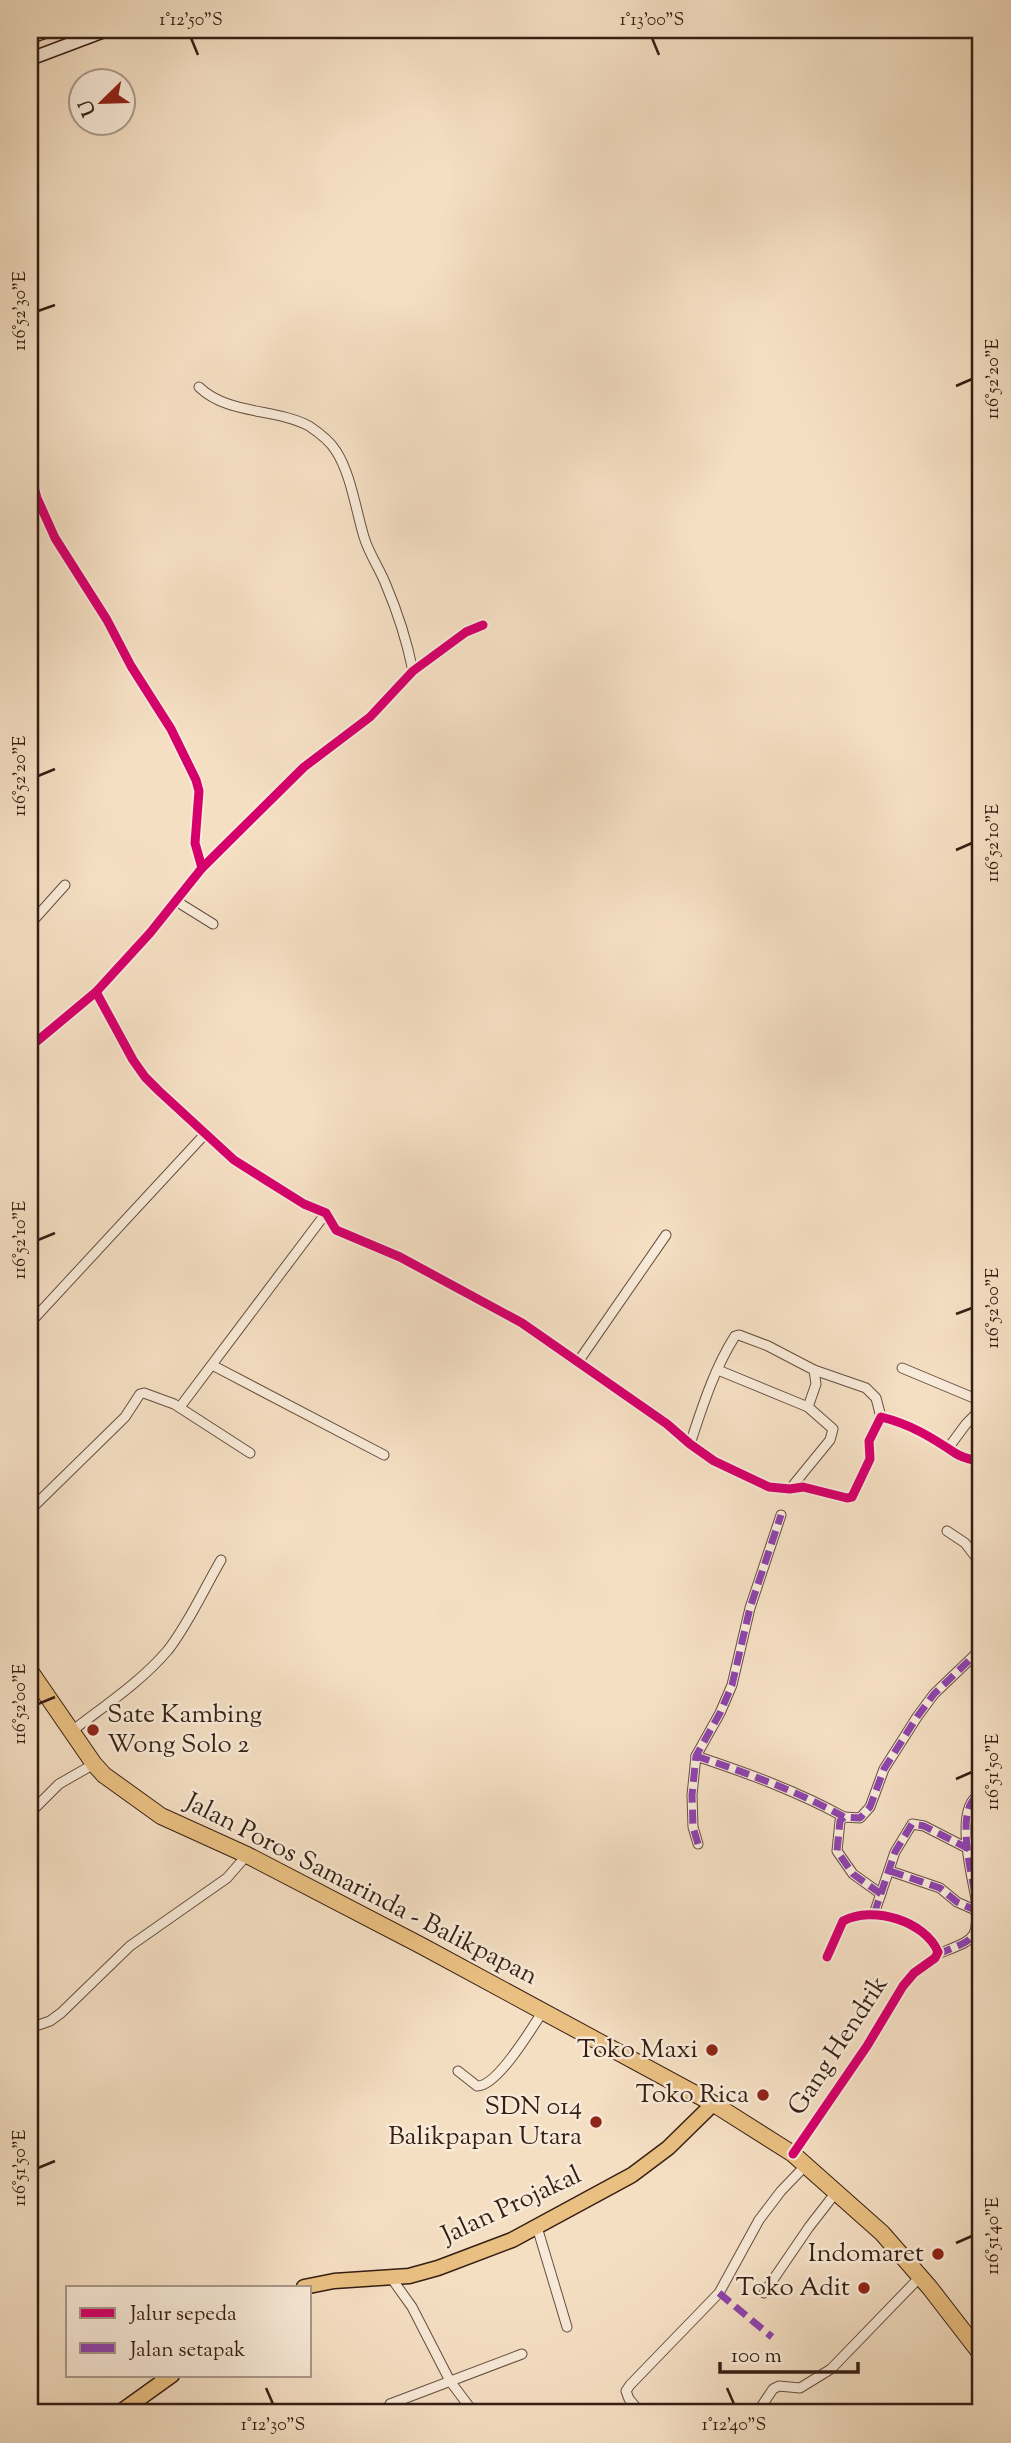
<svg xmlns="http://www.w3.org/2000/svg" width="1011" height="2443" font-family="'Sorts Mill Goudy',serif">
<rect width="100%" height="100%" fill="#f5dfc3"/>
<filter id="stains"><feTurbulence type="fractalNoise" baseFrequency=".00286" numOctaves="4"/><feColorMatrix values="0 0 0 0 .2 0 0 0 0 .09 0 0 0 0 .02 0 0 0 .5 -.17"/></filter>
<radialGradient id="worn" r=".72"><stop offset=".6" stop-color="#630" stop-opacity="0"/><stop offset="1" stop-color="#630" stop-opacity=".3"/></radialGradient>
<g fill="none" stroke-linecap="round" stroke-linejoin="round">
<defs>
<g id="street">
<path d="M199 387C228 415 275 408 309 426 318 432 330 441 336 451 351 474 356 511 364 537 369 554 380 569 386 585 398 613 407 642 413 671"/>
<polyline points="30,473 37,498 55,538 107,620 131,666 171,729 196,780 199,791 195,843 202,868"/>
<polyline points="176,901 213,924"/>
<polyline points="30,924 65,885"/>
<path d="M96 992 133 1060 145 1077 159 1091 234 1160 304 1204 326 1213 336 1230 400 1257 522 1323 667 1424 690 1444 714 1461 769 1487 790 1489 803 1487 847 1498 852 1497 870 1459 869 1441 881 1417C910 1424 931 1437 955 1453 962 1458 973 1460 981 1462"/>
<polyline points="30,1047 96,992 150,933 202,868 304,767 370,717 413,671 466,632 483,625"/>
<polyline points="30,1323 205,1134"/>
<polyline points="578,1362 666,1235"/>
<polyline points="212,1365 384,1455"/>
<polyline points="902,1368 981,1401"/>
<polyline points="718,1370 808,1407"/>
<polyline points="814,1370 866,1388 876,1398 881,1417"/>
<polyline points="180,1407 326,1213"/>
<path d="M690 1444C702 1408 714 1369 735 1336L739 1335 768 1346 814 1370 816 1384 808 1407 833 1429 830 1440 790 1489"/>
<polyline points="949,1447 966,1424 981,1409"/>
<polyline points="30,1510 125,1417 140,1394 144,1393 174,1404 250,1453"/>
<polyline points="947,1531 965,1543 981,1564"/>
<path d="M72 1731C104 1706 141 1682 168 1650 189 1623 204 1589 221 1560"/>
<path d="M696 1756C747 1773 797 1791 844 1817"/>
<polyline points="30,1813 59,1784 94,1764"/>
<polyline points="698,1844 693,1827 692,1795 696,1756 720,1713 732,1685 750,1608 781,1515"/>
<polyline points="890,1871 940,1888 957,1902 975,1910"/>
<polyline points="881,1894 853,1874 837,1851 840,1821 844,1817 860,1818 870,1807 884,1769 917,1717 934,1694 981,1649"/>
<polyline points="874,1914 895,1852 912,1824 924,1826 969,1849"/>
<path d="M938 1954C977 1938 978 1941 976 1899 972 1875 953 1805 981 1794"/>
<polyline points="30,2028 50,2021 61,2013 130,1946 227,1878 247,1855"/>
<path d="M458 2071 477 2086C497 2087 532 2028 543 2011"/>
<path d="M793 2154 867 2046 903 1986 914 1973 935 1958 938 1952C925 1921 873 1905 843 1921L827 1957"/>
<polyline points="537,2227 567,2327"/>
<polyline points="392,2279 412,2307 450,2381 474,2413"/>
<polyline points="764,2293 809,2227 837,2191"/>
<polyline points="390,2404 522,2354"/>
<polyline points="641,2413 629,2399 626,2391 630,2385 719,2293 759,2220 781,2191 806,2165"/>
<polyline points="757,2413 773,2389 779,2386 800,2388 831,2369 920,2277"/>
</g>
<g id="secondary">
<polyline points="30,37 50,30"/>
<polyline points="30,59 107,30"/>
</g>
<g id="primary">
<polyline points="304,2287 334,2281 409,2276 438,2268 512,2240 632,2175 668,2148 713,2104"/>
<polyline points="119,2413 172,2375"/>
</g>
<polyline id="highway" points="30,1671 94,1764 104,1775 161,1816 247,1855 422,1946 714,2104 793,2154 882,2233 930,2288 981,2354"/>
</defs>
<use href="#street" stroke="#664e40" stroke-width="11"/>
<use href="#secondary" stroke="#361e14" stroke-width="15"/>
<use href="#primary" stroke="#361e14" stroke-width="17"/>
<use href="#highway" stroke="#361e14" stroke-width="18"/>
<use href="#street" stroke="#f8ead8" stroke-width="9"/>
<use href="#secondary" stroke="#f8ead8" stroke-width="12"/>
<use href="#primary" stroke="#eac082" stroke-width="14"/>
<use href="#highway" stroke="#eac082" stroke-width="16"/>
<g stroke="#8e44ad" stroke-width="7" stroke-dasharray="14 7" stroke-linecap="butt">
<path d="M696 1756C747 1773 797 1791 844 1817"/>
<polyline points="698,1844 693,1827 692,1795 696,1756 720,1713 732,1685 750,1608 781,1515"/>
<polyline points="890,1871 940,1888 957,1902 975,1910"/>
<polyline points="881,1894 853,1874 837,1851 840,1821 844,1817 860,1818 870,1807 884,1769 917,1717 934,1694 981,1649"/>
<polyline points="874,1914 895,1852 912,1824 924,1826 969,1849"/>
<path d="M938 1954C977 1938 978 1941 976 1899 972 1875 953 1805 981 1794"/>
<polyline points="719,2293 772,2337"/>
</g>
<defs>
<g id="cycleway">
<polyline points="30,473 37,498 55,538 107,620 131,666 171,729 196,780 199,791 195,843 202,868"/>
<path d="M96 992 133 1060 145 1077 159 1091 234 1160 304 1204 326 1213 336 1230 400 1257 522 1323 667 1424 690 1444 714 1461 769 1487 790 1489 803 1487 847 1498 852 1497 870 1459 869 1441 881 1417C910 1424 931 1437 955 1453 962 1458 973 1460 981 1462"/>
<polyline points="30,1047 96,992 150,933 202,868 304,767 370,717 413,671 466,632 483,625"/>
<path d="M793 2154 867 2046 903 1986 914 1973 935 1958 938 1952C925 1921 873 1905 843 1921L827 1957"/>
</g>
</defs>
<use href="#cycleway" stroke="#f8ead8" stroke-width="13"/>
<use href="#cycleway" stroke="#d6006c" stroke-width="9"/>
</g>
<path fill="none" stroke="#361e14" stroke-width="2.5" d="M191 38 198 55M652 38 659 55M38 311 55 305M956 386 972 379M38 776 55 769M956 850 972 843M38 1240 55 1233M956 1314 972 1308M38 1704 55 1697M956 1779 972 1772M38 2168 55 2161M956 2243 972 2236M266 2388 273 2404M727 2388 734 2404"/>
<g fill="#8f2418" stroke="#f8ead8" stroke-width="2.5">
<circle cx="93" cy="1730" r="7"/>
<circle cx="712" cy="2050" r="7"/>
<circle cx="763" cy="2095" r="7"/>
<circle cx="596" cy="2122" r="7"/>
<circle cx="938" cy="2254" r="7"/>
<circle cx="864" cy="2288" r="7"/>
</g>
<g text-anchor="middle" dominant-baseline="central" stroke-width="5" stroke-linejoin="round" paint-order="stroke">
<g font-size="26" fill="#361e14" stroke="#f8ead8" text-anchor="end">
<text x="107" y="1715" text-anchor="start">Sate Kambing<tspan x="107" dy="30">Wong Solo 2</tspan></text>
<text x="698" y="2050">Toko Maxi</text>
<text x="749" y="2095">Toko Rica</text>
<text x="582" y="2107">SDN 014<tspan x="582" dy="30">Balikpapan Utara</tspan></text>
<text x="924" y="2254">Indomaret</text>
<text x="850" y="2288">Toko Adit</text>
</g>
<g font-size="26" fill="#361e14" stroke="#f8ead8">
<text transform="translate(361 1890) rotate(27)">Jalan Poros Samarinda - Balikpapan</text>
<text transform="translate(839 2046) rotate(-57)">Gang Hendrik</text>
<text transform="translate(512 2206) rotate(-25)">Jalan Projakal</text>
</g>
</g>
<rect width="1011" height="2443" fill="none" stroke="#f5dfc3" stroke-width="77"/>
<rect x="66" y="2286" width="245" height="91" fill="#f8ead8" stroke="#aa988a" stroke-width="2"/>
<rect x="80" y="2308" width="35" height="10" fill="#d6006c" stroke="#aa988a" stroke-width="2"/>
<text x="130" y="2320" font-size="21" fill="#361e14">Jalur sepeda</text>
<rect x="80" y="2343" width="35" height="10" fill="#8e44ad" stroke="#aa988a" stroke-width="2"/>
<text x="130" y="2356" font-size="21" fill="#361e14">Jalan setapak</text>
<g transform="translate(102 102) rotate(247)"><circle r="33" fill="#f8ead8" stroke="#aa988a" stroke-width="2"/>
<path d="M0-5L12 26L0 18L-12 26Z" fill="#8f2418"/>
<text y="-10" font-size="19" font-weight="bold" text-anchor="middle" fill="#361e14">U</text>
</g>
<path d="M720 2362v10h138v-10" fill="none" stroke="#361e14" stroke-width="3.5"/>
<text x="731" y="2362" font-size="21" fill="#361e14" stroke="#f8ead8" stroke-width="5" paint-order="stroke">100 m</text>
<rect x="38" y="38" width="934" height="2366" fill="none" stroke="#361e14" stroke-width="2.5"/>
<g font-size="18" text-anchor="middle" fill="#361e14">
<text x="191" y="25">1°12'50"S</text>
<text x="652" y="25">1°13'00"S</text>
<text transform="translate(19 311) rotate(-90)" y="6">116°52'30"E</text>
<text transform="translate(992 379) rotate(-90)" y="6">116°52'20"E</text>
<text transform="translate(19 776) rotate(-90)" y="6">116°52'20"E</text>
<text transform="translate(992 843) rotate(-90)" y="6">116°52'10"E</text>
<text transform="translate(19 1240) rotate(-90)" y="6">116°52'10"E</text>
<text transform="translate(992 1308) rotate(-90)" y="6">116°52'00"E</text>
<text transform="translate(19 1704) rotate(-90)" y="6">116°52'00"E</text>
<text transform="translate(992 1772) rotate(-90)" y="6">116°51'50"E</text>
<text transform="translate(19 2168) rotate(-90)" y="6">116°51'50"E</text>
<text transform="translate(992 2236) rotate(-90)" y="6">116°51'40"E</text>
<text x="273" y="2430">1°12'30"S</text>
<text x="734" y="2430">1°12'40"S</text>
</g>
<rect width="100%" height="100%" filter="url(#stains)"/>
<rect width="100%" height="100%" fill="url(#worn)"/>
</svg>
